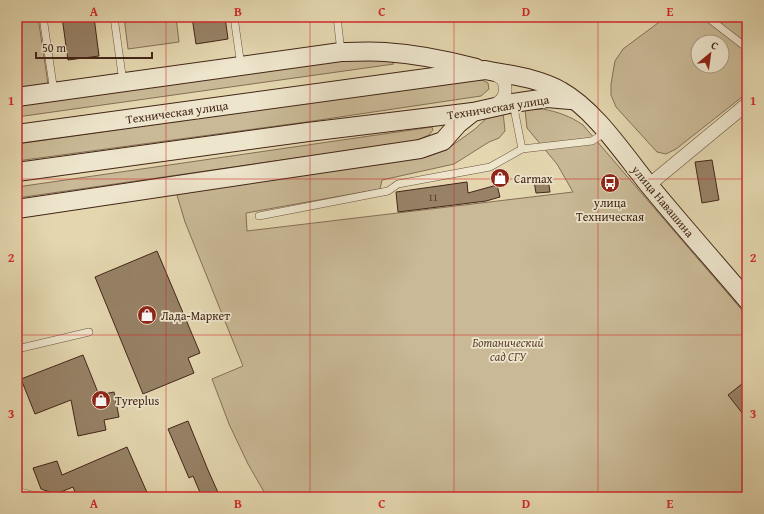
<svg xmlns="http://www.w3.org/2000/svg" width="764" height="514" font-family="'Gentium Book Plus',serif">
<rect width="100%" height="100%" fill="#e4d7b0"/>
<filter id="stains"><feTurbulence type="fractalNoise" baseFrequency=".005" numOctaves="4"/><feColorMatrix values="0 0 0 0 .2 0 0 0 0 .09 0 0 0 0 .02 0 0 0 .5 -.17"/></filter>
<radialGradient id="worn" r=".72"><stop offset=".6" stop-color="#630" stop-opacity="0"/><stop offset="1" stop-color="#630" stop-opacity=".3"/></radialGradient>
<g fill="#c9b996" stroke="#866f56" fill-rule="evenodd">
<polygon points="17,17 38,17 48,84 17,90"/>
<polygon points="124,17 176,17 179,42 128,49"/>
<path d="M666 17H747V93L676 149 666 154 657 152 616 107 611 95V84L615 61 623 49ZM698 42H722V66H698Z"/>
<polygon points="341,58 389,59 394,64 17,117 17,103"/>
<polygon points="468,80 482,80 488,83 489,89 481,96 306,122 17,161 17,144"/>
<path d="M543 109C558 112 570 116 583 125L747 316V497H267L248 464 229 424 212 379 243 366 185 222 176 192 426 157 446 150 475 129 489 116 503 112 505 131 499 138 489 142 454 164 382 180 380 189 246 213 247 231 573 192 557 164 527 128 525 110Z"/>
<polygon points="432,127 433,130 429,135 415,141 17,198 17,187"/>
</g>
<g fill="#978267" stroke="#432517">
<polygon points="62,17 94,17 99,56 68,60"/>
<polygon points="192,17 225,17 228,39 196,44"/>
<polygon points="712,160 719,200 702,203 695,162"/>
<polygon points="548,179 550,192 536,193 534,181"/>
<polygon points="467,182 468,193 497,185 500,197 486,201 398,212 396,192"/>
<polygon points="157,251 200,353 188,358 194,373 143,394 95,277"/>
<polygon points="83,355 99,395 114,392 119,417 104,420 106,430 78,436 71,400 35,414 21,379"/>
<polygon points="747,380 747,419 728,395"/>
<polygon points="188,421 208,470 220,497 202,497 193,476 189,478 168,429"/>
<polygon points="127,447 149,497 77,497 73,487 56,494 41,489 33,468 57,461 62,475"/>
</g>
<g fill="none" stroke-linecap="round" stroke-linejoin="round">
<defs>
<g id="service">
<polyline points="43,17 54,92"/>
<polyline points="114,17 123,82"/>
<polyline points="234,17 241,66"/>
<polyline points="337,17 341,52"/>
<polyline points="707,17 747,48"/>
<polyline points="522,149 592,141 606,132"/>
<polyline points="259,216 388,191 398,184 490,167 522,149 513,103"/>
<polyline points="17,349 89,332"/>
<polyline points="17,491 39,497"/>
</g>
<g id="minor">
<path d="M492 107C505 99 507 95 504 80L492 72"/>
<polyline points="649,185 747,104"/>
</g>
<g id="secondary">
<path d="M17 97 341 52C356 52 370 51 385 52 416 54 446 60 476 68"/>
<path d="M17 134 485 70C510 75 539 78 561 91 595 110 623 153 648 184 680 223 714 261 747 300"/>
<polyline points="17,172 308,132 473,112 513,103 547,98 570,100"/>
<polyline points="17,209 420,149 443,141 458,124 473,112"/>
</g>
</defs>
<use href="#service" stroke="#6b523d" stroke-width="8"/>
<use href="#minor" stroke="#6b523d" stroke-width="14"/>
<use href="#secondary" stroke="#432517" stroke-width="20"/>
<use href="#service" stroke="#ede5cc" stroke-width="7"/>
<use href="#minor" stroke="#ede5cc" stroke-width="13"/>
<use href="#secondary" stroke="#ede5cc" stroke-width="18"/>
</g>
<path fill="none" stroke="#d62828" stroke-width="1" stroke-opacity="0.55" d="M166 17V497M310 17V497M454 17V497M598 17V497M17 179H747M17 335H747"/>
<defs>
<symbol id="shop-disc" viewBox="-11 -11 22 22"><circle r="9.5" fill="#8f2418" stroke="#ede5cc"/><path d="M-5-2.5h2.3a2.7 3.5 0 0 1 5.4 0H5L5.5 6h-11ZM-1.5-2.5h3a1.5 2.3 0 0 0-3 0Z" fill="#fff"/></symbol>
<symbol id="bus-disc" viewBox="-11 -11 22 22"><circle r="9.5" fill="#8f2418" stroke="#ede5cc"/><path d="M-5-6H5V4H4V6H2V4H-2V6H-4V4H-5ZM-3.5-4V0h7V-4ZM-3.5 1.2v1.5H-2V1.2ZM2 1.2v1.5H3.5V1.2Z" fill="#fff"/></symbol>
</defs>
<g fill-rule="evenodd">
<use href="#shop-disc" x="489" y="167" width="22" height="22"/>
<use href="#bus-disc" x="599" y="172" width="22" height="22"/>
<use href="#shop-disc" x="136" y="304" width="22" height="22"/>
<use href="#shop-disc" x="90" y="389" width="22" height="22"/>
</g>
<g text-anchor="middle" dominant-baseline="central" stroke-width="3.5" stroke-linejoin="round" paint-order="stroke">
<g font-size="10" fill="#583c2b">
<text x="433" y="197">11</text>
</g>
<g font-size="12" fill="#432517" stroke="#ede5cc">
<text transform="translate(498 107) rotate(-9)">Техническая улица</text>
<text transform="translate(177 112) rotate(-8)">Техническая улица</text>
<text transform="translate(663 201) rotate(50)">улица Навашина</text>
</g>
<g font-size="12" fill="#432517" stroke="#ede5cc" text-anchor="start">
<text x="514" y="178">Carmax</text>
<text x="610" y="202" text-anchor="middle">улица<tspan x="610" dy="14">Техническая</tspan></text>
<text x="161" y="315">Лада-Маркет</text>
<text x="115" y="400">Tyreplus</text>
</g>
<g font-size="12" font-style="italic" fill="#5e4330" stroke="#ede5cc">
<text x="508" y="342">Ботанический<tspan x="508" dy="14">сад СГУ</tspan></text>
</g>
</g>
<rect width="764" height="514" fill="none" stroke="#e4d7b0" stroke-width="44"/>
<g transform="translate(710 54) rotate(29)"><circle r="19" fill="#ede5cc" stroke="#a99884"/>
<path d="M0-3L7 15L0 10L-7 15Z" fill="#8f2418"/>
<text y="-6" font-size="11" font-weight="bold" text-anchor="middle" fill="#432517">С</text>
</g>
<path d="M36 52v6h116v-6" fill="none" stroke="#432517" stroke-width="2"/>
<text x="42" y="52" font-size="12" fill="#432517" stroke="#ede5cc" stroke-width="3" paint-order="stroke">50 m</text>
<rect x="22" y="22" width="720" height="470" fill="none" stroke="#d62828" stroke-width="1.5"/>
<g font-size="13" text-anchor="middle" font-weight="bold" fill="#d62828">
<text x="94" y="16">A</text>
<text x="238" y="16">B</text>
<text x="382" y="16">C</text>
<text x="526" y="16">D</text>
<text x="670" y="16">E</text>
<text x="11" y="105">1</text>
<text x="753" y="105">1</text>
<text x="11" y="262">2</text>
<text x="753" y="262">2</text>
<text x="11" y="418">3</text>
<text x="753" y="418">3</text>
<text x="94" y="508">A</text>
<text x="238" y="508">B</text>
<text x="382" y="508">C</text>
<text x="526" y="508">D</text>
<text x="670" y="508">E</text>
</g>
<rect width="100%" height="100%" filter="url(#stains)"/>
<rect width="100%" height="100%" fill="url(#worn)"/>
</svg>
